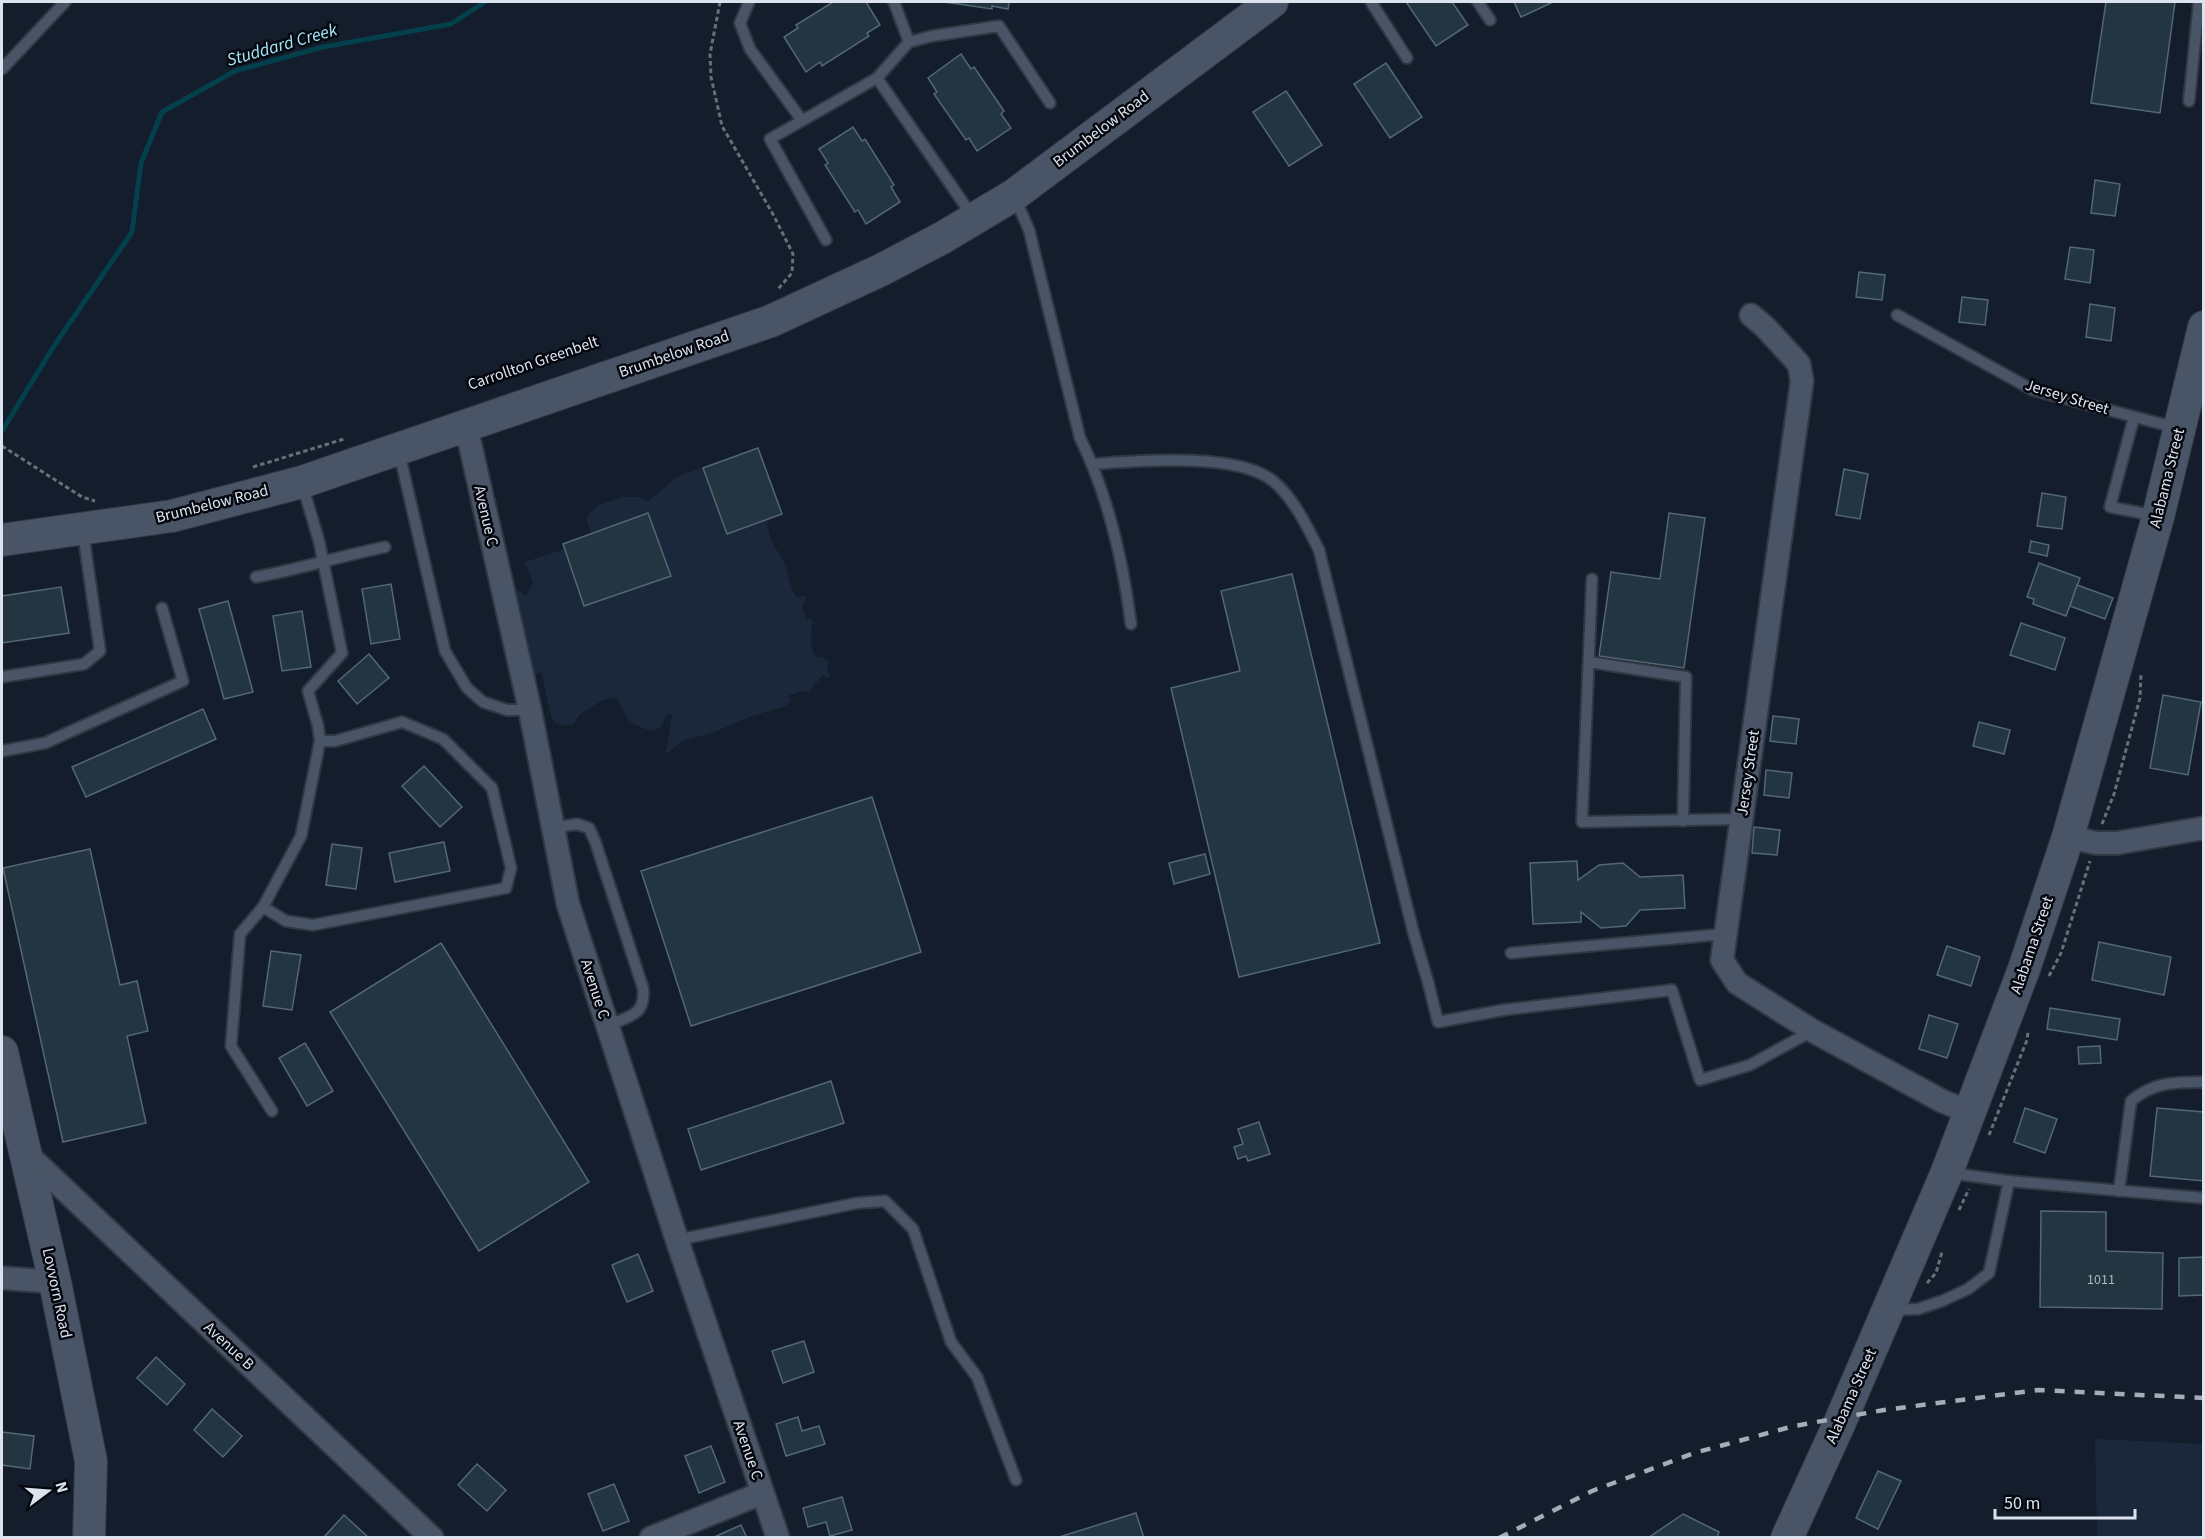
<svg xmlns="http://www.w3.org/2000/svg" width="2205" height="1539" font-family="'Source Sans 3',sans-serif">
<rect width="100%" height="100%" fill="#131d2c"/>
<g fill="#1b283c">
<polygon points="759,452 782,514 770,519 767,523 771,541 784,561 792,590 796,597 807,596 802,606 806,619 810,618 813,622 811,630 812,636 810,639 813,652 817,658 821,656 829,661 827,670 830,676 827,678 823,675 818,680 820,684 815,682 810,692 801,691 795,693 797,694 789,694 791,700 786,706 752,716 712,733 682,741 666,754 672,715 667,714 661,728 651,731 633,724 628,719 618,699 612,698 601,701 579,715 574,724 564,726 555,723 551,716 541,670 534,677 515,588 526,596 530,589 533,582 525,562 571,547 592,537 586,518 597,506 622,497 638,497 648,501 679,476 695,470 703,468 706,470"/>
<polygon points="2095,1439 2203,1444 2203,1537 2097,1537"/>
</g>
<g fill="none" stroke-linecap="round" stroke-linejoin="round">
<polyline stroke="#043f4c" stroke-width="5" points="2,431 52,349 132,232 141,163 162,112 235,71 323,47 451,24 485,2"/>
</g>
<g fill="#233541" stroke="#536774" stroke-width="1.5">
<polygon points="833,2 866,2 880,25 867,33 869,36 822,66 820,62 806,72 784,37 798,28 796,25"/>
<polygon points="944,2 1009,2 1008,9 992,6 992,9"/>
<polygon points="1406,2 1452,2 1468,25 1436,46"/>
<polygon points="1514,2 1550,2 1551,3 1521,17"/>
<polygon points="2106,2 2175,2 2160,113 2091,103"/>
<polygon points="961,54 971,69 974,67 1004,111 1001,114 1011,128 977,151 969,138 966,140 934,94 937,92 928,78"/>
<polygon points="1386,63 1422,117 1390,138 1354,84"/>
<polygon points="1286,91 1322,145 1289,166 1253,112"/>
<polygon points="853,127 862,141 865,139 894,185 891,187 900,202 866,224 858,210 855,212 825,165 828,163 819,149"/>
<polygon points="2095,180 2120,184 2115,216 2091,213"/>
<polygon points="2070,247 2094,250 2090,283 2065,279"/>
<polygon points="1859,272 1885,275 1882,300 1856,297"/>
<polygon points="1962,297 1988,300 1985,325 1959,322"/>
<polygon points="2090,304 2115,308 2111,341 2086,337"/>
<polygon points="758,448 782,514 727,534 703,468"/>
<polygon points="1844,469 1868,474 1860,519 1836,515"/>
<polygon points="2042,493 2066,497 2062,529 2037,526"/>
<polygon points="648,513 671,576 584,606 563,544"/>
<polygon points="1669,513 1705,518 1684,668 1599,656 1611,572 1660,579"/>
<polygon points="2031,541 2049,545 2047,556 2029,552"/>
<polygon points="2039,563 2080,578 2066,616 2033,604 2034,599 2027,597"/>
<polygon points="1292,574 1380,943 1239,977 1171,688 1240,671 1221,591"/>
<polygon points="391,584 400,639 371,644 362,589"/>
<polygon points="2077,585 2113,598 2105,619 2070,606"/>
<polygon points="61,587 69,633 2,643 2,596"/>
<polygon points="228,601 253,692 224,699 199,609"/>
<polygon points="302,611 311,667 282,671 273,616"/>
<polygon points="2021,623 2065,638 2055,670 2010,655"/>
<polygon points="369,654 389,678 357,704 338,681"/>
<polygon points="2163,695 2201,702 2188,775 2150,768"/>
<polygon points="203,709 216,739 86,797 72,767"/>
<polygon points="1773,716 1799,719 1796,744 1770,741"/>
<polygon points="1979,722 2010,730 2004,754 1973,746"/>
<polygon points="424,766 462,807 440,827 402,786"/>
<polygon points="1766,770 1792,773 1789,798 1764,795"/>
<polygon points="872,797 921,952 691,1026 641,871"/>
<polygon points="1754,827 1780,830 1777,855 1752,853"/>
<polygon points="444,842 450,871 395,882 389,853"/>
<polygon points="332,844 362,848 356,889 326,885"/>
<polygon points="90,849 120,985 137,981 148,1031 127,1036 146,1123 63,1142 3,868"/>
<polygon points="1205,854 1210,874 1174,884 1169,863"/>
<polygon points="1577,861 1578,880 1599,865 1623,863 1640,877 1683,875 1685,908 1640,910 1626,926 1601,928 1581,912 1581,922 1533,924 1530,863"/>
<polygon points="2099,942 2171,957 2164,995 2092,980"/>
<polygon points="441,943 589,1182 479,1251 330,1012"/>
<polygon points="1947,946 1980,957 1971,986 1937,975"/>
<polygon points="271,951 301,955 292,1010 263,1006"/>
<polygon points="2050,1008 2120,1019 2117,1040 2047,1029"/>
<polygon points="1929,1015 1958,1024 1947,1058 1919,1049"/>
<polygon points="305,1043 333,1091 307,1106 279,1058"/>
<polygon points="2100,1046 2101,1063 2079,1064 2078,1047"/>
<polygon points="831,1081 844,1123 701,1170 688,1129"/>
<polygon points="2025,1108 2057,1119 2045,1153 2014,1142"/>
<polygon points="2157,1108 2204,1112 2204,1181 2150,1176"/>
<polygon points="1259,1122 1270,1154 1248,1161 1246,1156 1238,1159 1234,1147 1243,1144 1238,1129"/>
<polygon points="2041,1211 2106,1212 2106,1251 2163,1253 2162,1309 2040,1307"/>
<polygon points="638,1254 653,1291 627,1302 612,1265"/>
<polygon points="2204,1257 2204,1295 2179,1296 2179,1258"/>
<polygon points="804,1341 814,1372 783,1383 772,1351"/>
<polygon points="156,1357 185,1384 167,1405 137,1378"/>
<polygon points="212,1409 242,1436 223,1457 194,1430"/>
<polygon points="798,1417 802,1431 819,1426 825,1444 786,1456 776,1424"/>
<polygon points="2,1432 34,1436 30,1469 2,1465"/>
<polygon points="711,1446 725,1482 699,1493 685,1456"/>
<polygon points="477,1464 506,1490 487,1511 458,1485"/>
<polygon points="1878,1471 1901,1481 1878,1529 1856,1518"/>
<polygon points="614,1484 629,1521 603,1531 588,1494"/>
<polygon points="842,1497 852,1530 830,1536 826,1522 808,1527 803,1508"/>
<polygon points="1136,1513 1144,1538 1056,1538"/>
<polygon points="1683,1514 1719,1532 1717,1538 1648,1538"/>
<polygon points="344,1515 369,1538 327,1538 325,1536"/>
<polygon points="741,1525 747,1538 712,1538"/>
</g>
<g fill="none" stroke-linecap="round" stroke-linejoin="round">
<defs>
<g id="lane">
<polyline points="749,2 740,23 750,49 801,119"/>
<polyline points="894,2 909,42"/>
<polyline points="1371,2 1407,58"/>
<polyline points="1478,2 1490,20"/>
<polyline points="2,69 65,2"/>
<polyline points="2189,101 2199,2"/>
<path d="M1015 198 1029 230 1080 438C1108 495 1123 561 1131 624"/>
<polyline points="973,217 877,78 909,42 932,36 999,26 1050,103"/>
<polyline points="826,240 770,139 877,78"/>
<polyline points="1897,315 2033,390 2177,428"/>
<polyline points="2134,417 2110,507 2157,516"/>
<polyline points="399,452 445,651 467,688 483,702 507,710 530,710"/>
<path d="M1093 464C1138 461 1238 452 1273 481 1293 497 1308 528 1319 550L1413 931 1428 982 1438 1022 1503 1010 1672 990 1700 1080 1750 1065 1812 1031"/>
<path d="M256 577C300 569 341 556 385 547"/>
<polyline points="1592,579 1582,822 1741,819"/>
<polyline points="1589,662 1686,677 1683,821"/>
<polyline points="2,677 84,664 100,651 83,532"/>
<polyline points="2,751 45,743 183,681 162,608"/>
<path d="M552 828 577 824 589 828 595 841 643 988C646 1016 629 1016 607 1026"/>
<polyline points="263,907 286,921 313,925 506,888 511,868 492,788 443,739 402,722 335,741 320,741"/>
<polyline points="1511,953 1725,934"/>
<polyline points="272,1111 231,1046 240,934 263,907 301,836 320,741 318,726 308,691 342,653 319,541 302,484"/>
<polyline points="1950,1173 2009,1181 2204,1198"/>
<path d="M2119 1191 2131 1101C2153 1082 2175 1082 2204 1082"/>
<polyline points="677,1240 857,1203 885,1201 913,1229 951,1342 977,1377 1016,1480"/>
<polyline points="1892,1310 1918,1309 1942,1301 1968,1289 1989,1273 2009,1181"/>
</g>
<g id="street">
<polyline points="1751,315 1766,328 1799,364 1802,381 1722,960 1737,983 1813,1031 1942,1101 1969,1112"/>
<polyline points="466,426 530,710 568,904 677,1240 778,1538"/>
<polyline points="2068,837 2096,843 2117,843 2204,828"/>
<polyline points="27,1154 432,1538"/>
<polyline points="2,1278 55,1282"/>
<polyline points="651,1538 762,1493"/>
</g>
<g id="secondary">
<polyline points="2,540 172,516 302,482 771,321 881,270 942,238 1014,195 1272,2"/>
<polyline points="2,1052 55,1282 91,1461 89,1538"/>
<polyline points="1787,1538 1840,1422 1947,1172 2024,969 2068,837 2158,517 2204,327"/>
</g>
</defs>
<use href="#lane" stroke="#323744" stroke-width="14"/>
<use href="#street" stroke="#323744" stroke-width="26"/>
<use href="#secondary" stroke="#323744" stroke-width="34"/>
<g stroke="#666f7c" stroke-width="3" stroke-dasharray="4.5 3" stroke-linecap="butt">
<polyline points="720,2 710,54 711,77 722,126 774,216 793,254 792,273 778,289"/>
<polyline points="2,446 82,497 95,501"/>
<polyline points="253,467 344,439"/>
<polyline points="2102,824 2114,794 2140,698 2141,674"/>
<polyline points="2049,976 2061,953 2090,861"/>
<polyline points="1989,1135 2027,1040 2028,1032"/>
<polyline points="1959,1210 1969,1189"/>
<polyline points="1927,1283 1936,1273 1942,1252"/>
</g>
<use href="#lane" stroke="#495466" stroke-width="10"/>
<use href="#street" stroke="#495466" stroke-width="22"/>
<use href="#secondary" stroke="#495466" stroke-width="32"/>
<polyline stroke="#a4acb8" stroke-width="4.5" stroke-dasharray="10 10" stroke-linecap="butt" points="1499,1538 1592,1491 1694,1453 1794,1426 1884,1410 2038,1390 2204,1398"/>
</g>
<g text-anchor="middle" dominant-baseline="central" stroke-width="5" stroke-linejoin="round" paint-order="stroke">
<g font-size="14" fill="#aeb8c3">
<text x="2101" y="1280">1011</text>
</g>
<g font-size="16" fill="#dce3ee" stroke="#04070d">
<text transform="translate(1101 129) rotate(-37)">Brumbelow Road</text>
<text transform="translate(674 354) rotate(-19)">Brumbelow Road</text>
<text transform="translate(533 363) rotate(-19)">Carrollton Greenbelt</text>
<text transform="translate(2067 397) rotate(17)">Jersey Street</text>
<text transform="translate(2167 478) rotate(-76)">Alabama Street</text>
<text transform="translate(212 504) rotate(-14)">Brumbelow Road</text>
<text transform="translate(486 516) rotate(77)">Avenue C</text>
<text transform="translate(1748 773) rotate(-82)">Jersey Street</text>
<text transform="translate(2032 945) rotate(-71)">Alabama Street</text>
<text transform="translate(595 989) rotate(72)">Avenue C</text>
<text transform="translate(57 1293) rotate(78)">Lovvorn Road</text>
<text transform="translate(229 1346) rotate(43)">Avenue B</text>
<text transform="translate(1851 1396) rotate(-66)">Alabama Street</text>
<text transform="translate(748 1450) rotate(71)">Avenue C</text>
</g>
<g font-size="18" font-style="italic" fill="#a6e8fb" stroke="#04070d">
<text transform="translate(282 45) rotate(-16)">Studdard Creek</text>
</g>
</g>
<rect width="2205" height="1539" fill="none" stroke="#dce3ee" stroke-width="6"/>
<g transform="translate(48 1491) rotate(74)" stroke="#04070d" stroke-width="4.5" paint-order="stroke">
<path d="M0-4.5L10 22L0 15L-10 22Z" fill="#dce3ee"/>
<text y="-9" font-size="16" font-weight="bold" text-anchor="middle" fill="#dce3ee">N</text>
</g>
<path d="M1995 1509v9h140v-9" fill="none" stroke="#dce3ee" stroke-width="3"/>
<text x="2004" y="1509" font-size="18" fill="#dce3ee" stroke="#04070d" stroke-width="4.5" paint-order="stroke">50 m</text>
</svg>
